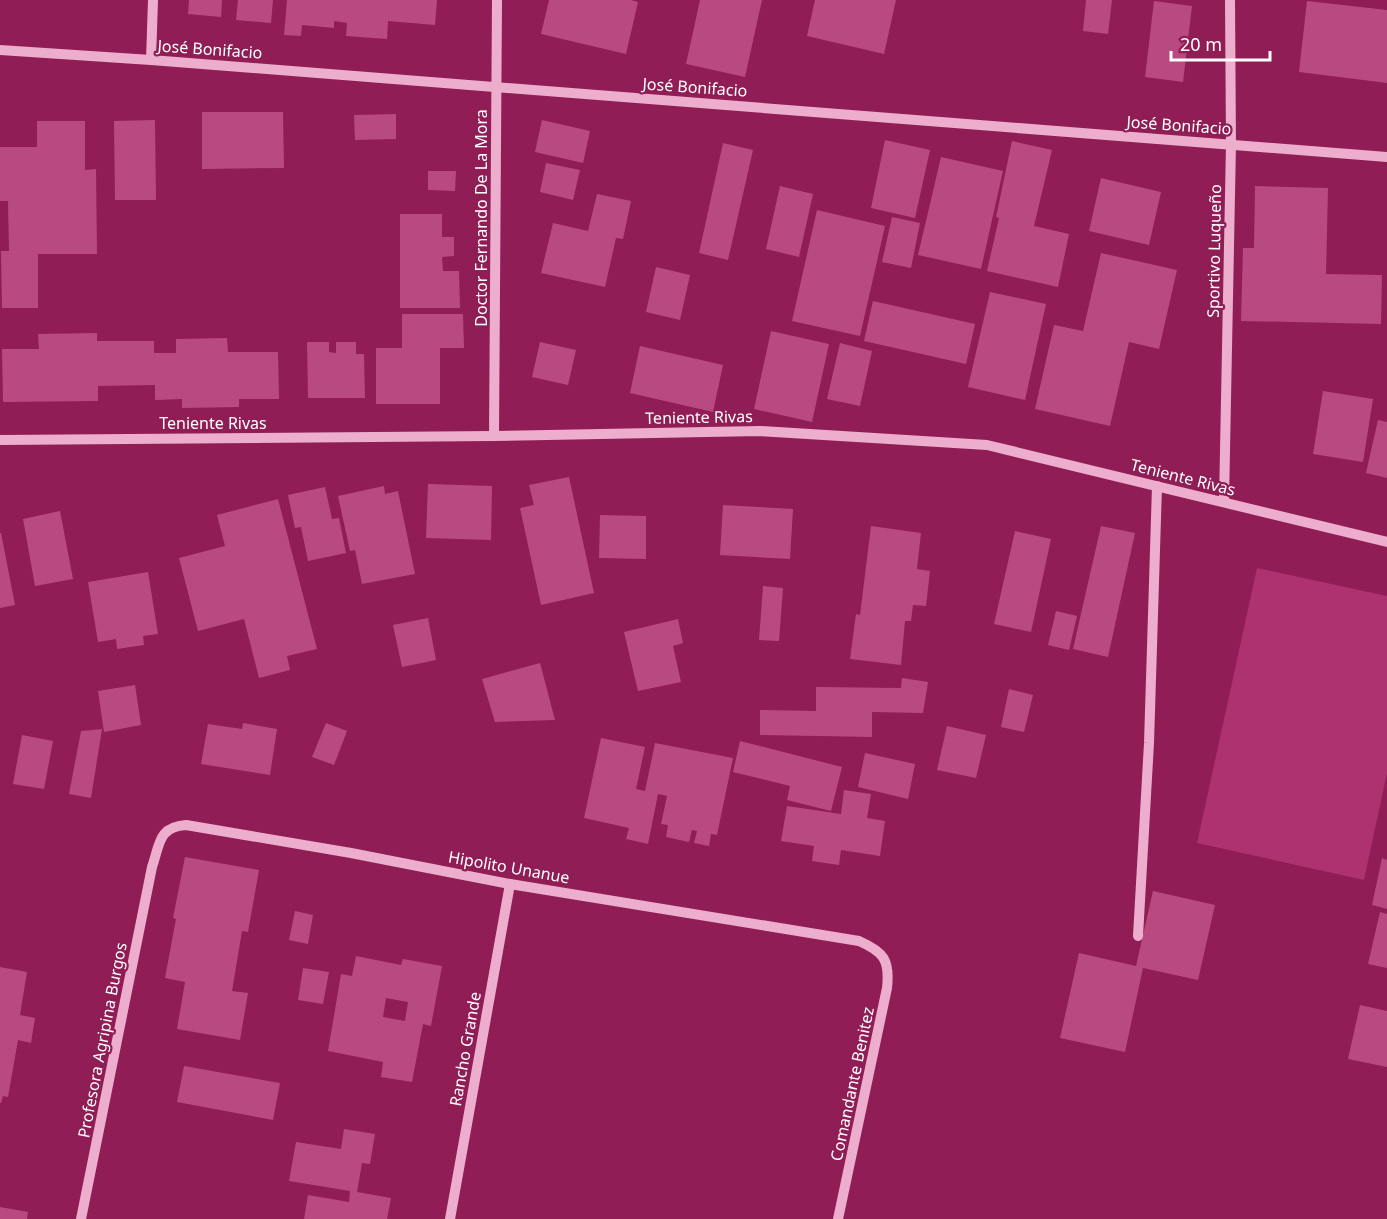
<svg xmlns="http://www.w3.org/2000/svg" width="1387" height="1219" font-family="'Noto Sans',sans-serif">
<rect width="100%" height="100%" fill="#901d55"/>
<polygon fill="#ae3170" points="1257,568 1387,596 1387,773 1364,880 1197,843"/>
<g fill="#b94a81" fill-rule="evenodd">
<polygon points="189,0 222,0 221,17 188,14"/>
<polygon points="238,0 273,0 271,23 236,20"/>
<polygon points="287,0 437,0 435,25 388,21 387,39 346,36 347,23 334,21 334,28 302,25 301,36 284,35"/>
<polygon points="549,0 631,0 638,2 626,54 541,34"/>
<polygon points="700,0 762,0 745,77 686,64"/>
<polygon points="815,0 896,0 884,54 807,36"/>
<polygon points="1086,0 1112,0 1108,34 1083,31"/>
<polygon points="1154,1 1192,6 1183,82 1145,77"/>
<polygon points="1307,1 1387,10 1387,83 1299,72"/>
<polygon points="202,112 283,112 284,168 202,169"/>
<polygon points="396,114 396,139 355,140 354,115"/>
<polygon points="155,120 156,200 115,200 114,121"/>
<polygon points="542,120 590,131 583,163 535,152"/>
<polygon points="37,121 85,121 85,170 96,169 97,254 38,254 38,308 2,308 1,251 9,251 8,201 0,201 0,147 37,147"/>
<polygon points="885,140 930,150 915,218 871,208"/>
<polygon points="1012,141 1052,150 1034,226 1069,234 1058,287 987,271 999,218 996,217"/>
<polygon points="723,143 753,150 728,260 699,253"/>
<polygon points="941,157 1003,171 981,269 918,255"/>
<polygon points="546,163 580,170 573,200 540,192"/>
<polygon points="428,171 456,171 455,191 428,190"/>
<polygon points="1101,178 1161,192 1149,245 1089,231"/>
<polygon points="780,186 813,194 799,257 766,249"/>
<polygon points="1255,186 1328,188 1326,274 1382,275 1381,324 1241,321 1243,248 1254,248"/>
<polygon points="597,194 631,201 623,239 616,238 605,287 541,273 553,223 588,231"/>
<polygon points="817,210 885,226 860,336 792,321"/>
<polygon points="400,214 442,214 442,237 454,237 454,256 442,257 443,271 459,271 460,308 400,308"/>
<polygon points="892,217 920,223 911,268 882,262"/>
<polygon points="1101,253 1177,270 1159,349 1129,342 1110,426 1035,409 1054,325 1083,331"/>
<polygon points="656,267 690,275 680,320 646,312"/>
<polygon points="990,292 1046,304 1025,400 968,387"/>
<polygon points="873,301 975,324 966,364 864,341"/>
<polygon points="402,314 463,314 464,348 440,348 440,404 376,404 376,348 402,348"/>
<polygon points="771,331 829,344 812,422 754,409"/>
<polygon points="97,333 97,341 154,341 154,353 176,353 176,339 227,338 228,352 278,352 279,399 239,399 239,407 182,408 182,399 155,400 155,385 98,386 98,401 3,402 2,349 39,349 38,334"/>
<polygon points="307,342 329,342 329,352 336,353 336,342 356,342 356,354 364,354 365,398 308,398"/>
<polygon points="540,342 576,350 568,385 532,377"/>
<polygon points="840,343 872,351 860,406 827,399"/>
<polygon points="640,346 723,365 713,412 630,393"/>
<polygon points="1323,391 1373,399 1363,462 1313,454"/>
<polygon points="1378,420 1387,422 1387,478 1366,473"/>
<polygon points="569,477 594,593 541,605 520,508 534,505 529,485"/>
<polygon points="428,484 492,486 491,540 426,538"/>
<polygon points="384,486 385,494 398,491 415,574 362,584 355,550 350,551 338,496"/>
<polygon points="325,487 332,519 339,518 346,553 308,561 301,527 295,528 288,495"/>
<polygon points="278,499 317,649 287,656 290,670 259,678 244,619 198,631 179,558 225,546 217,515"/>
<polygon points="723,505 793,509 790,559 720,555"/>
<polygon points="60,511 73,579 35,586 23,519"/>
<polygon points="600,515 646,516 646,559 599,558"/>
<polygon points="871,526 921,533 917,569 930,571 926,606 913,605 911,621 905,621 901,665 850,659 856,614 860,615"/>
<polygon points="1101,526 1135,533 1108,657 1073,649"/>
<polygon points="1015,531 1051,539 1031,632 994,624"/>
<polygon points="0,533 1,533 15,605 0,608"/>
<polygon points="148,572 158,634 143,636 144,645 117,649 116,639 98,642 88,582"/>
<polygon points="763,586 783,588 779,641 759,640"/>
<polygon points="1056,611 1077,616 1069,650 1048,645"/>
<polygon points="428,618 436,660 402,667 393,625"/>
<polygon points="678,619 683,643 673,646 681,682 638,691 624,632"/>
<polygon points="540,663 555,720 495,722 482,679"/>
<polygon points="902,678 928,682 923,713 872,712 872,737 760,735 760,710 816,711 816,687 901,688"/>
<polygon points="135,685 141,725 104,732 98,691"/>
<polygon points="1009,689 1033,695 1024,732 1001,727"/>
<polygon points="243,723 277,729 270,775 201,764 208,724 242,729"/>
<polygon points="326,723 347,731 334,765 312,757"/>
<polygon points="947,726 986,735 976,778 937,770"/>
<polygon points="102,729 91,798 69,794 81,731"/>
<polygon points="22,735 53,741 44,789 13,784"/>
<polygon points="601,738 645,747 636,789 645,791 655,743 733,758 717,835 711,834 709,846 694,843 697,831 692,830 689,842 666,837 668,825 661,824 667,796 658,794 648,844 626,839 629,828 584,818"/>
<polygon points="740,741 842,767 831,811 787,800 790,786 733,772"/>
<polygon points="865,753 915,764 908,799 858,787"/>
<polygon points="844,790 871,794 867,818 885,821 880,856 841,850 839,865 812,861 814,846 781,841 787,806 841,814"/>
<polygon points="185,857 259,870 248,932 242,931 232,991 248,993 240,1040 177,1029 185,982 165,978 176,919 173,918"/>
<polygon points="1382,858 1387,860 1387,909 1372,905"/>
<polygon points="1153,891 1215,905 1198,980 1143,968 1125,1052 1060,1038 1079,953 1136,966"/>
<polygon points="295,911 313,915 308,944 289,940"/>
<polygon points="1380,912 1387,914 1387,968 1368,964"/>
<path d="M356 956 401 965 403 959 442 966 431 1026 423 1024 412 1082 381 1077 383 1062 328 1051 341 974 352 976ZM386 998 408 1002 405 1021 383 1017Z"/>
<polygon points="0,967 27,972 20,1015 35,1018 31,1043 18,1040 8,1097 3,1096 1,1103 0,1103"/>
<polygon points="303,968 329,972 323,1004 298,1000"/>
<polygon points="1360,1005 1387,1011 1387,1067 1348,1059"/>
<polygon points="184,1066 280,1083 273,1120 177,1102"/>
<polygon points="344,1129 375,1134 370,1164 362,1163 357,1192 391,1198 387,1219 304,1219 308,1195 349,1202 350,1191 289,1181 296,1142 341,1149"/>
<polygon points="0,1207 28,1212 27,1219 0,1219"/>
</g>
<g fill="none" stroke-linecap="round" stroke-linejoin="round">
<g stroke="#edadcd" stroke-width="10">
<polyline points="0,50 151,60 1387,157"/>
<polyline points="151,60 153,0"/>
<polyline points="494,436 497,0"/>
<polyline points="0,440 494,436 760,431 987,445 1387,542"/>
<polyline points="1224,502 1231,144 1230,0"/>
<polyline points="1138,936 1149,743 1157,486"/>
<path d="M81 1219 152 867C160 844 158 827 186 825L351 853 510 884 859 941C884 952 890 960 887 988L838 1219"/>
<polyline points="450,1219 510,884"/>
</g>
</g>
<g text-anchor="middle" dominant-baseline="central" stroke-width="4.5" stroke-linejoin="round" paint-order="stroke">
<g font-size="16" fill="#fff" stroke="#901d55">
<text transform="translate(210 49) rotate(4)">José Bonifacio</text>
<text transform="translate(695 87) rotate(4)">José Bonifacio</text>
<text transform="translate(1179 125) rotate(4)">José Bonifacio</text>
<text transform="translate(481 218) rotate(-90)">Doctor Fernando De La Mora</text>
<text transform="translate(1214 251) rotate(-89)">Sportivo Luqueño</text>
<text transform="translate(699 417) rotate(-1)">Teniente Rivas</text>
<text x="213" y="423">Teniente Rivas</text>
<text transform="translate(1183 477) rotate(14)">Teniente Rivas</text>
<text transform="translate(509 867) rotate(10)">Hipolito Unanue</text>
<text transform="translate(102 1040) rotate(-79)">Profesora Agripina Burgos</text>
<text transform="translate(465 1049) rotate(-80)">Rancho Grande</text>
<text transform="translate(852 1084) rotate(-78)">Comandante Benitez</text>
</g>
</g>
<path d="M1171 51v9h99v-9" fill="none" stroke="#ffffff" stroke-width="3"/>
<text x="1180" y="51" font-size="18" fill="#ffffff" stroke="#901d55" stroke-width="4.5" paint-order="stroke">20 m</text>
</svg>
